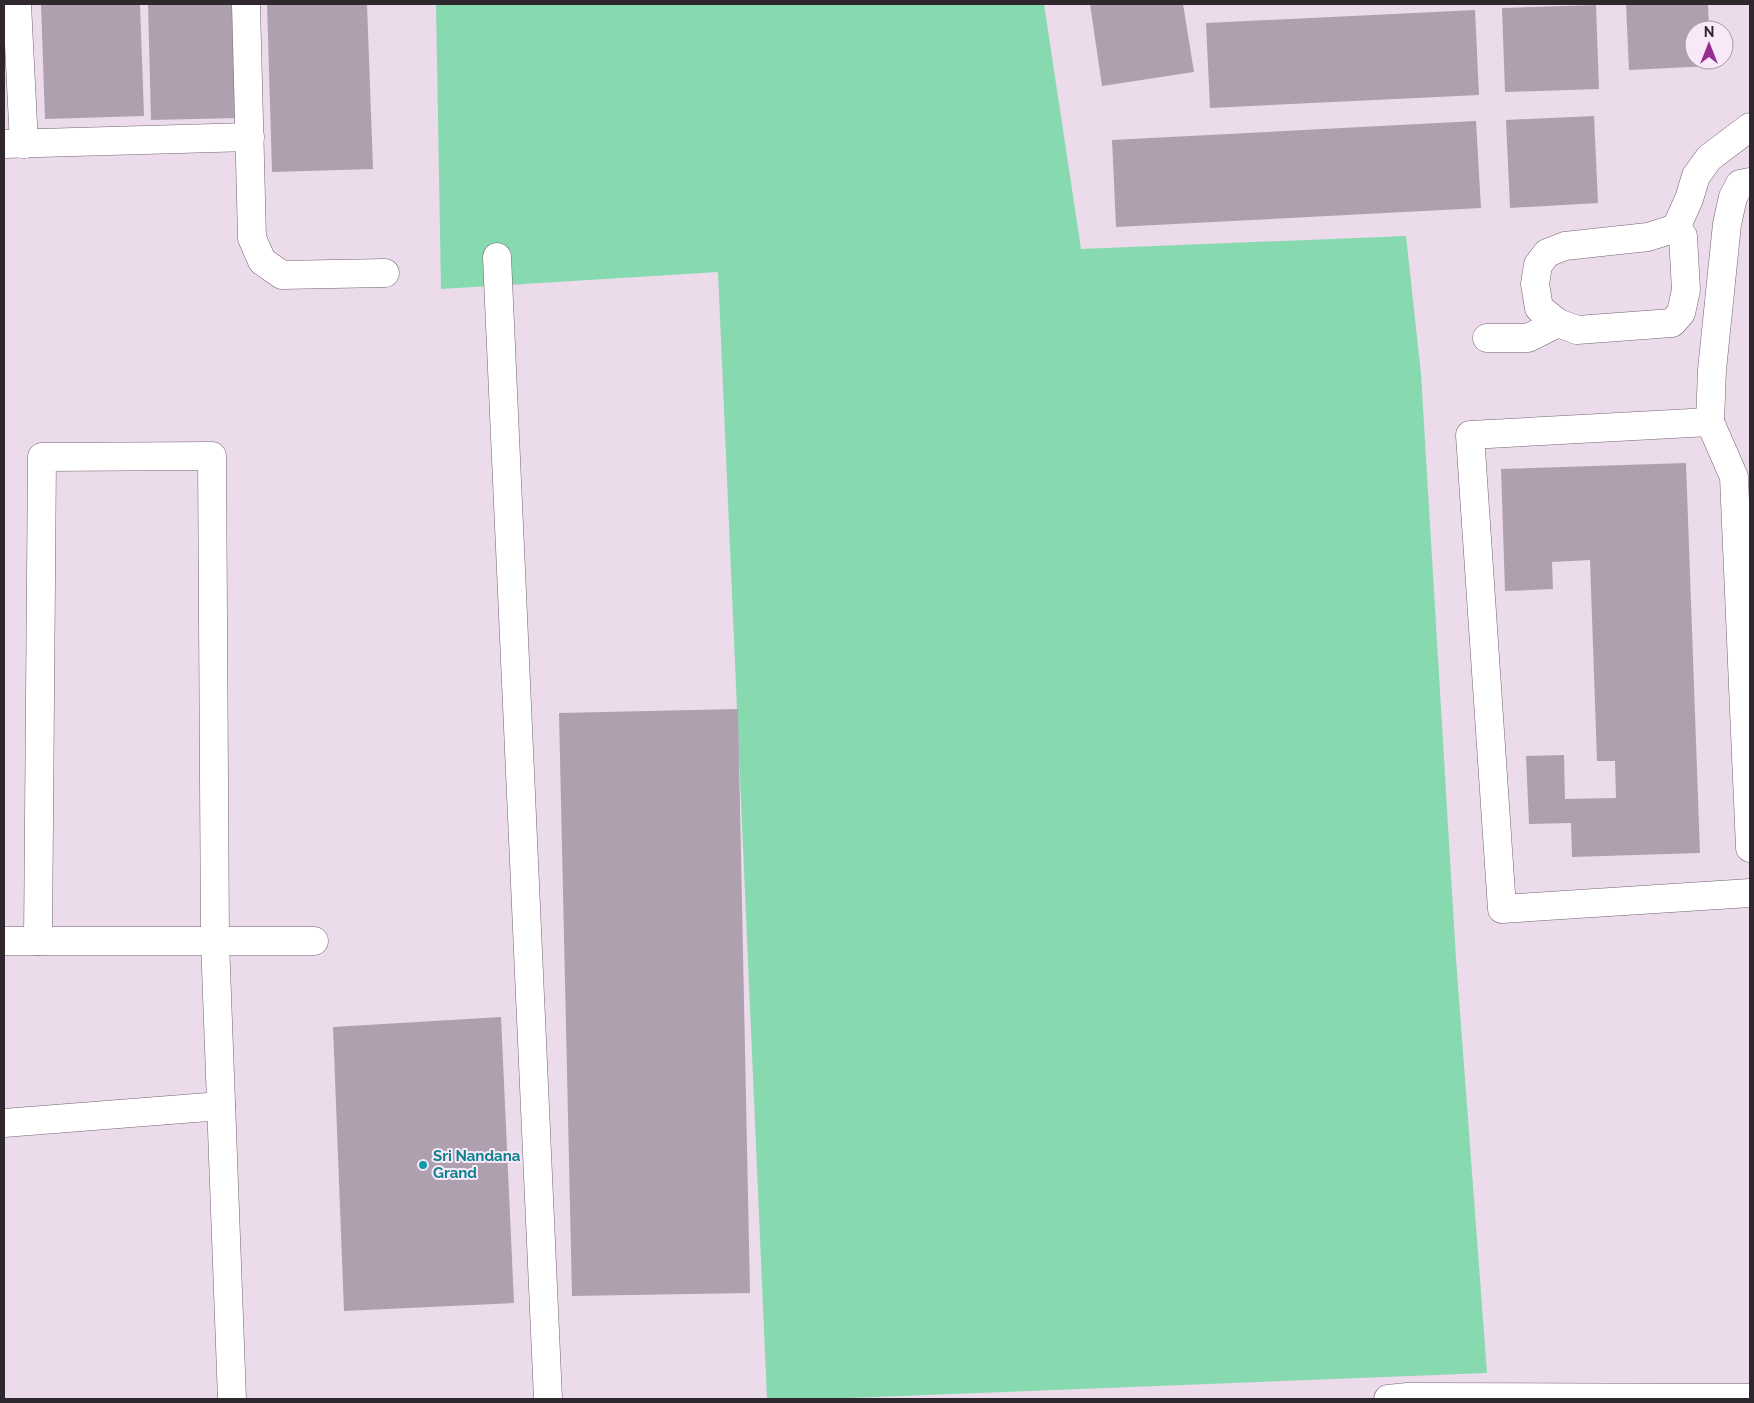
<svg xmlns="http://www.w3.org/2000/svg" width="1754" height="1403" font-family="Raleway,sans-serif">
<rect width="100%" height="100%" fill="#ecdbeb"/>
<polygon fill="#87daaf" points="436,4 1044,4 1081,249 1406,236 1421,374 1456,959 1487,1373 824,1399 767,1399 718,272 441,289"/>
<g fill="#afa0b0">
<polygon points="41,4 140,4 144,116 45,119"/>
<polygon points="148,4 236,4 239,118 151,120"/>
<polygon points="267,4 367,4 373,169 272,172"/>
<polygon points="1090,4 1183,4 1194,72 1102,86"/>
<polygon points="1626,4 1708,4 1709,30 1694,30 1694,60 1710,60 1711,66 1629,70"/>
<polygon points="1596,5 1599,89 1505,92 1502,8"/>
<polygon points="1475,10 1479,95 1210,108 1206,23"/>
<polygon points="1594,116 1598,203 1510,208 1506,120"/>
<polygon points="1476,121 1481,208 1116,227 1112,140"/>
<polygon points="1686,463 1700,853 1572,857 1571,823 1529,824 1526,756 1564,755 1565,799 1616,798 1615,761 1597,761 1590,560 1552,562 1553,589 1505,591 1501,469"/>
<polygon points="738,709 750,1293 572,1296 559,713"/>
<polygon points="501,1017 514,1303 344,1311 333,1027"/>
</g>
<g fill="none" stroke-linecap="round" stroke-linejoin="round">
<defs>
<g id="minor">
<polyline points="17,4 24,144"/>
<polyline points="246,4 252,238 262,261 282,275 385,273"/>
<polyline points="4,144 250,137"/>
<polyline points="1750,182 1740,184 1733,197 1727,224 1712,370 1710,422 1734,477 1750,848"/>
<polygon points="1676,228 1683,236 1686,290 1681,313 1672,323 1577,330 1558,323 1539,308 1535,284 1538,265 1547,253 1565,246 1648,237"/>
<polyline points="1676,228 1689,199 1696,176 1709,158 1750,127"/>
<polyline points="497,257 548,1399"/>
<polyline points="1487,338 1528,338 1558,323"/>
<polyline points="1710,422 1470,435 1502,909 1750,893"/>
<polyline points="4,941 314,941"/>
<polyline points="38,941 42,457 212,456 215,941 232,1399"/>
<polyline points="4,1123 221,1106"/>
<polyline points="1388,1399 1408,1397 1750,1398"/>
</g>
</defs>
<use href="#minor" stroke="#736472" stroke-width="29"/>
<use href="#minor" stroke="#fff" stroke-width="28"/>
</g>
<circle fill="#0f9aa8" stroke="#f9e8f8" stroke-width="2" cx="423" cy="1165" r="5"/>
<g text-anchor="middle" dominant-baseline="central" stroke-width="4" stroke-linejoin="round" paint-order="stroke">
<g font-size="15" font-weight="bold" fill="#0d838f" stroke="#f9e8f8" text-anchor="start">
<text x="433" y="1156">Sri Nandana<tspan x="433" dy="17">Grand</tspan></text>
</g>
</g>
<rect width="1754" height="1403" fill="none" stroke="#2e272d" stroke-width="10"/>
<g transform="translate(1709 45)"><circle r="24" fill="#f9e8f8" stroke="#a89ba7"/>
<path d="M0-4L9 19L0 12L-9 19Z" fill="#962e92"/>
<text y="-8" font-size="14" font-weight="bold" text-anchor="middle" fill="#2e272d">N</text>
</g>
</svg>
